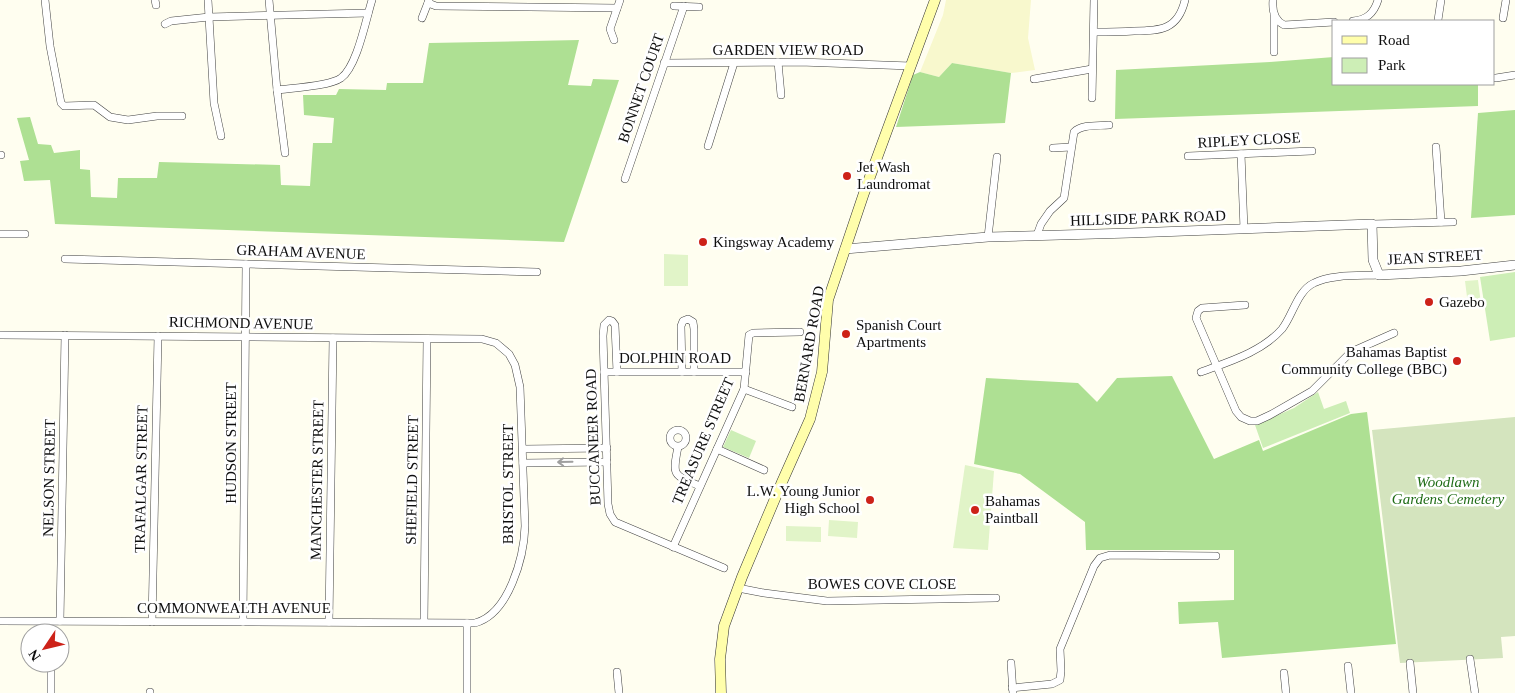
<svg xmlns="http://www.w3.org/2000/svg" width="1515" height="693" font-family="'Times New Roman',serif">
<rect width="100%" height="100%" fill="#fffef0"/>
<polygon fill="#f8f8cd" points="946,0 1031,0 1028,38 1035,70 1011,73 952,63 939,77 920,72 943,15"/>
<g fill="#cdeeb6">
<polygon points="1515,272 1515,337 1490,341 1480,277"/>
<polygon points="1318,392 1324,409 1346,401 1350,413 1263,448 1255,425 1294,408"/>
<polygon points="731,430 756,441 749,458 723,447"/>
</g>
<g fill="#aee093">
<polygon points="579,40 568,85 591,86 593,79 619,80 564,242 55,224 50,180 24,181 20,161 29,160 17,118 30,117 38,144 51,145 54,153 80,150 80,169 90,170 91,197 117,198 118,178 157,178 159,162 280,165 281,185 310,186 313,143 332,143 334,118 304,115 303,95 336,95 339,89 386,90 387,83 423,83 429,43"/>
<polygon points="1334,57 1334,84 1478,84 1478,106 1115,119 1116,70 1270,62"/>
<polygon points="952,63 1011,73 1005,123 896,127 913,75 920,72 939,77"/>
<polygon points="1515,110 1515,215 1471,218 1478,113"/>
<polygon points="1172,376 1214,459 1259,440 1263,451 1351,414 1367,412 1396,644 1222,658 1218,622 1179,624 1178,602 1234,600 1234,550 1086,550 1085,522 1020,474 974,464 986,378 1078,383 1097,402 1117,378"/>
</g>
<polygon fill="#d4e4be" points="1515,417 1515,636 1501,637 1503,658 1400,663 1372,430"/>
<g fill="#e1f4c8">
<polygon points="664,254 688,255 688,286 664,286"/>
<polygon points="1478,280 1481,304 1468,305 1465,281"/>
<polygon points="965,465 994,471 988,550 953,548"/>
<polygon points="829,520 858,522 857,538 828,536"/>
<polygon points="786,526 821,527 821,542 786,541"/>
</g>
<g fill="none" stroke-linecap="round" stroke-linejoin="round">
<defs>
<g id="minor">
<polyline points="45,0 50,46 61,103 64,106 94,105 110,117 128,120 157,116 182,116"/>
<polyline points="155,0 156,5"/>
<polyline points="208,0 214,103 221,136"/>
<polyline points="269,0 277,90 285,153"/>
<path d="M1273 0C1272 11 1274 20 1284 25L1334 22"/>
<polyline points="428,3 436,6 617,8"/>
<polyline points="674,6 699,7"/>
<polyline points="1274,15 1274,52"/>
<polyline points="422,18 429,0"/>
<polyline points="1503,18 1506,0"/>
<polyline points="1438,20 1441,0"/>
<path d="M1353 21C1367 20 1374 13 1378 0"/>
<polyline points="165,24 171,21 209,17 368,13"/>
<path d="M1094 32C1107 32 1120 32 1134 31 1160 31 1178 30 1185 0"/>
<polyline points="614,40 610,29 620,0"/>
<polyline points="778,62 781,95"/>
<polyline points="664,63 800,62 911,66"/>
<polyline points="1496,78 1515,75"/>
<polyline points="1034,79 1092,69"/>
<path d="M277 90C293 88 330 86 341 78 357 67 366 19 372 0"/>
<polyline points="1092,98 1094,0"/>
<polyline points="708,146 734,63"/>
<polyline points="1436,147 1441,222"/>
<polyline points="1053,148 1071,147"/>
<polyline points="1241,154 1244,229"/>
<polyline points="0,155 1,155"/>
<polyline points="1188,156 1312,151"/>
<polyline points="625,179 684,6"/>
<polyline points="1372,224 1453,222"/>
<polyline points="0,234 25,234"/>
<path d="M1037 235 1041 224 1050 211 1064 198 1074 132C1082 124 1098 126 1109 125"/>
<polyline points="988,237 997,157"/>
<polyline points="65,259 537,272"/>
<polyline points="1245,305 1202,308 1198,311 1196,318 1236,411 1241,417 1250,421 1257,421 1270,415 1312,391 1351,352 1394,333"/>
<path d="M0 335 482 339 496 343 509 354 515 365 520 387 525 526C524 557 509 614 475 623L0 621"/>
<polyline points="604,372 746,372"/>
<polyline points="617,372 615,325 612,321 609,320 604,325 603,336 608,504 610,514 615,522 724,568"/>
<polyline points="682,372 681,326 683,321 688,319 693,322 694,329 694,372"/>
<path d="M1201 372C1228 362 1262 352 1282 329 1293 315 1297 291 1314 283 1331 274 1360 276 1379 275"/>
<polyline points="744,389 792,407"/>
<circle cx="678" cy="438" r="8"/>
<path d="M678 447C672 476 673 475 700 486"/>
<polyline points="523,449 607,448"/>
<polyline points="717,449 764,470"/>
<polyline points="523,463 607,462"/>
<polyline points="673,547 744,389 749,335 753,333 800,332"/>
<polyline points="738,588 764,593 827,601 996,598"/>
<polyline points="60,621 65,335"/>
<polyline points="152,622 158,336"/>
<polyline points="243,622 246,264"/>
<polyline points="329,622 333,338"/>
<polyline points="424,622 427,339"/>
<polyline points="467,623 467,693"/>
<polyline points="1470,659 1475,693"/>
<polyline points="1011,663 1013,693"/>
<polyline points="1410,663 1413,693"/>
<polyline points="1348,666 1351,693"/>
<polyline points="617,672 619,693"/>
<polyline points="1284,673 1286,693"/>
<polyline points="1012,688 1052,684 1060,680 1061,671 1060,649 1094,566 1100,558 1110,555 1216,556"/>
<polyline points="150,692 150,693"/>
<polyline points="51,693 51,672"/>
</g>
<polyline id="tertiary" points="845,249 988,237 1131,233 1372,224 1373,260 1379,275 1461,271 1515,265"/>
<polyline id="secondary" points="721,693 720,659 724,626 742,577 782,482 810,419 822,372 828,300 864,193 935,0"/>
</defs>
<use href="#minor" stroke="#424242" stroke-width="8"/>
<use href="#tertiary" stroke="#424242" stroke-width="10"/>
<use href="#secondary" stroke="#313131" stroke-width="11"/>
<use href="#minor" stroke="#fff" stroke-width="7"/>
<use href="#tertiary" stroke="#fff" stroke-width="9"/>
<use href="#secondary" stroke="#fffeab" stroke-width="10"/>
</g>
<defs><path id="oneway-shaft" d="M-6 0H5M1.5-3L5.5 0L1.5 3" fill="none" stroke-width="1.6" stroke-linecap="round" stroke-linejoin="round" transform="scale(1.25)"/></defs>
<use stroke="#9f9f9f" href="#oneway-shaft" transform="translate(565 462) rotate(179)"/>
<g fill="#cd2219" stroke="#fff" stroke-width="2">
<circle cx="847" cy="176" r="5"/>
<circle cx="703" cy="242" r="5"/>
<circle cx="1429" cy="302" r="5"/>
<circle cx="846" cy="334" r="5"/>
<circle cx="1457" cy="361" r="5"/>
<circle cx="870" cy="500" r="5"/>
<circle cx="975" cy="510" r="5"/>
</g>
<g text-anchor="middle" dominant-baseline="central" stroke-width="5" stroke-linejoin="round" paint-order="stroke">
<g font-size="15" fill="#0f0f0f" stroke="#fff">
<text x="788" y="50">GARDEN VIEW ROAD</text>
<text transform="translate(641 88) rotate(-71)">BONNET COURT</text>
<text transform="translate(1249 140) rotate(-3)">RIPLEY CLOSE</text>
<text transform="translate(1148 218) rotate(-2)">HILLSIDE PARK ROAD</text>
<text transform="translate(301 252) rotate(2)">GRAHAM AVENUE</text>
<text transform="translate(1435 257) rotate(-3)">JEAN STREET</text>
<text transform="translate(241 323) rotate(1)">RICHMOND AVENUE</text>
<text transform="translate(809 344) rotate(-80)">BERNARD ROAD</text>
<text x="675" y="358">DOLPHIN ROAD</text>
<text transform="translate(593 437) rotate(-92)">BUCCANEER ROAD</text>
<text transform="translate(703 441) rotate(-67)">TREASURE STREET</text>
<text transform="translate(231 443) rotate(-90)">HUDSON STREET</text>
<text transform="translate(49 478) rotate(-89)">NELSON STREET</text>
<text transform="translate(141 479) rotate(-89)">TRAFALGAR STREET</text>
<text transform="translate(317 480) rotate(-89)">MANCHESTER STREET</text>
<text transform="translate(412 480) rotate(-89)">SHEFIELD STREET</text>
<text transform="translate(508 484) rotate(-90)">BRISTOL STREET</text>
<text x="882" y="584">BOWES COVE CLOSE</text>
<text x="234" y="608">COMMONWEALTH AVENUE</text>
</g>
<g font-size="15" fill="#0f0f0f" stroke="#fff" text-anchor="start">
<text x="857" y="167">Jet Wash<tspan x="857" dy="17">Laundromat</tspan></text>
<text x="713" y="242">Kingsway Academy</text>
<text x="1439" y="302">Gazebo</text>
<text x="856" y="325">Spanish Court<tspan x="856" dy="17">Apartments</tspan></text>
<text x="1447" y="352" text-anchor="end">Bahamas Baptist<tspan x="1447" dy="17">Community College (BBC)</tspan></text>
<text x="860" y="491" text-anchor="end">L.W. Young Junior<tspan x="860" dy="17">High School</tspan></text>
<text x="985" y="501">Bahamas<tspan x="985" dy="17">Paintball</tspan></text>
</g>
<g font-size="15" font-style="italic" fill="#216d18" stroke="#fff">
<text x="1448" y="482">Woodlawn<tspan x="1448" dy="17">Gardens Cemetery</tspan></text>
</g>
</g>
<rect x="1332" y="20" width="162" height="65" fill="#ffffff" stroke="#9f9f9f"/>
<rect x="1342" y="36" width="25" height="8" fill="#fffeab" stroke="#9f9f9f"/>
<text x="1378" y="45" font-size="15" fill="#0f0f0f">Road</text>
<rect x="1342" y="58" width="25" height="15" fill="#cdeeb6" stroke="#9f9f9f"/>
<text x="1378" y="70" font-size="15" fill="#0f0f0f">Park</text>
<g transform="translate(45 648) rotate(235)"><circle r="24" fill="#ffffff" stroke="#9f9f9f"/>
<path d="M0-4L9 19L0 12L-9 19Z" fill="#cd2219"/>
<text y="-8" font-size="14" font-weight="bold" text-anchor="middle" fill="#0f0f0f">N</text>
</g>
</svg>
